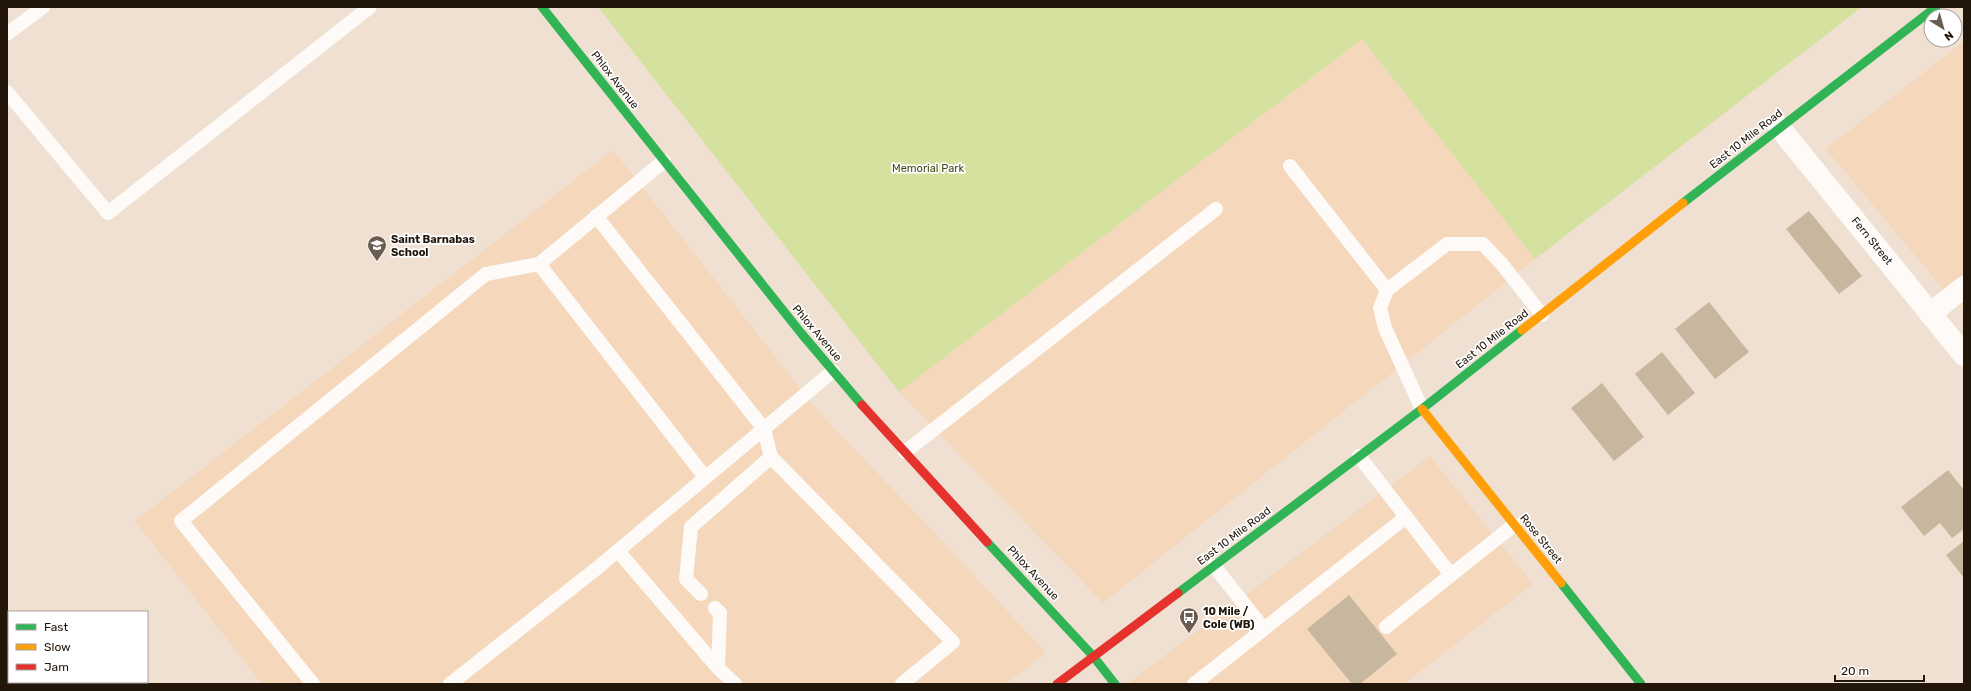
<svg xmlns="http://www.w3.org/2000/svg" width="1971" height="691" font-family="Rubik,sans-serif">
	<style>
		.built { fill: #f5d7bc }
		.green { fill: #d5e19e }
		.building { fill: #c7b79e }
		.lines { fill: none; stroke-linecap: round; stroke-linejoin: round }
		.lane { stroke: #fdfaf8; stroke-width: 14 }
		.street { stroke: #fdfaf8; stroke-width: 22 }
		.fast { stroke: #30b455; stroke-width: 9 }
		.slow { stroke: #ff9f0a; stroke-width: 9 }
		.jam { stroke: #e5322d; stroke-width: 9 }
		.labels { text-anchor: middle; dominant-baseline: central; stroke-width: 3.5; stroke-linejoin: round; paint-order: stroke }
		.street-label { font-size: 11px; fill: #221509; stroke: #fff }
		.park-label { font-size: 11px; fill: #3c4a16; stroke: #fff }
		.poi-label { font-size: 11px; font-weight: bold; fill: #221509; stroke: #fff; text-anchor: start }
	</style>
	<rect width="100%" height="100%" fill="#efe0d2"/>
	<path class="built" d="M1362 39 1535 259 1103 603 899 392Z
		M1964 41V303L1958 307 1826 149Z
		M613 150 818 411 949 548 1046 653 1006 684H262L135 521Z
		M1430 456 1533 584 1404 684H1127Z"/>
	<path class="green" d="M598 7H1862L1535 259 1362 39 899 392Z"/>
	<path class="building" d="M1809 211 1862 276 1839 294 1786 229Z
		M1709 302 1749 352 1715 379 1675 329Z
		M1662 352 1695 393 1668 415 1635 374Z
		M1602 383 1644 437 1614 461 1571 408Z
		M1948 470 1964 490V529L1952 538 1940 523 1924 536 1901 507Z
		M1964 541V578L1946 555Z
		M1349 595 1397 654 1360 684H1352L1307 629Z"/>
	<g class="lines">
		<path class="lane" d="M7 34 43 7
			M7 92 108 213 370 7
			M1290 166 1387 290
			M596 216 764 429 771 457 953 642 902 684
			M539 264 705 477
			M1422 409 1385 328 1380 308 1387 290 1447 244H1483L1501 263 1542 315
			M905 452 1216 209
			M1359 456 1451 575 1514 525
			M618 551 718 668 735 684
			M1214 566 1264 629
			M701 594 686 579 691 527 771 457
			M715 608 720 613 718 668
			M1386 627 1451 575
			M313 684 181 521 486 274 539 264 664 161
			M450 684 596 569 833 371
			M1194 684 1406 517"/>
		<path class="street" d="M1779 127 1964 355
			M1930 314 1964 287"/>
		<path class="fast" d="M542 7 801 333 862 405
			M1683 203 1936 7
			M987 542 1093 656 1115 684
			M1561 583 1641 684
			M1178 593 1422 409 1522 330"/>
		<path class="slow" d="M1522 330 1683 203
			M1422 409 1561 583"/>
		<path class="jam" d="M862 405 987 542
			M1057 684 1178 593"/>
	</g>
	<defs>
		<symbol id="school-pin" viewBox="-11 -11 22 30"><path d="M0 17L-7.5 6A9.5 9.5 0 1 1 7.5 6Z" fill="#6a5c4f" stroke="#fff"/><path d="M0-5L7-2L0 1L-7-2ZM-4 1L0 2.5L4 1V4Q0 6-4 4Z" fill="#fff"/></symbol>
		<symbol id="bus-pin" viewBox="-11 -11 22 30"><path d="M0 17L-7.5 6A9.5 9.5 0 1 1 7.5 6Z" fill="#6a5c4f" stroke="#fff"/><path d="M-5-6H5V4H4V6H2V4H-2V6H-4V4H-5ZM-3.5-4V0h7V-4ZM-3.5 1.2v1.5H-2V1.2ZM2 1.2v1.5H3.5V1.2Z" fill="#fff"/></symbol>
	</defs>
	<g fill-rule="evenodd">
		<use href="#school-pin" x="366" y="234" width="22" height="30"/>
		<use href="#bus-pin" x="1178" y="606" width="22" height="30"/>
	</g>
	<g class="labels">
		<g class="street-label">
			<text transform="translate(615 80) rotate(52)">Phlox Avenue</text>
			<text transform="translate(1746 139) rotate(-38)">East 10 Mile Road</text>
			<text transform="translate(1872 241) rotate(51)">Fern Street</text>
			<text transform="translate(817 333) rotate(50)">Phlox Avenue</text>
			<text transform="translate(1492 339) rotate(-38)">East 10 Mile Road</text>
			<text transform="translate(1234 536) rotate(-37)">East 10 Mile Road</text>
			<text transform="translate(1541 539) rotate(51)">Rose Street</text>
			<text transform="translate(1033 573) rotate(47)">Phlox Avenue</text>
		</g>
		<g class="park-label">
			<text x="928" y="168">Memorial Park</text>
		</g>
		<g class="poi-label">
			<text x="391" y="239">Saint Barnabas<tspan x="391" dy="13">School</tspan></text>
			<text x="1203" y="611">10 Mile /<tspan x="1203" dy="13">Cole (WB)</tspan></text>
		</g>
	</g>
	<rect width="1971" height="691" fill="none" stroke="#221509" stroke-width="16"/>
	<rect x="8" y="611" width="140" height="72" fill="#ffffff" stroke="#a7a19d"/>
	<rect x="16" y="624" width="20" height="6" fill="#30b455" stroke="#a7a19d"/>
	<text x="44" y="631" font-size="12" fill="#221509">Fast</text>
	<rect x="16" y="644" width="20" height="6" fill="#ff9f0a" stroke="#a7a19d"/>
	<text x="44" y="651" font-size="12" fill="#221509">Slow</text>
	<rect x="16" y="664" width="20" height="6" fill="#e5322d" stroke="#a7a19d"/>
	<text x="44" y="671" font-size="12" fill="#221509">Jam</text>
	<g transform="translate(1943 28) rotate(143)"><circle r="19" fill="#ffffff" stroke="#a7a19d"/>
	<path d="M0-3L7 15L0 10L-7 15Z" fill="#6a5c4f"/>
	<text y="-6" font-size="11" font-weight="bold" text-anchor="middle" fill="#221509">N</text>
	</g>
	<path d="M1835 675v6h89v-6" fill="none" stroke="#221509" stroke-width="2"/>
	<text x="1841" y="675" font-size="12" fill="#221509" stroke="#ffffff" stroke-width="3" paint-order="stroke">20 m</text>
</svg>
